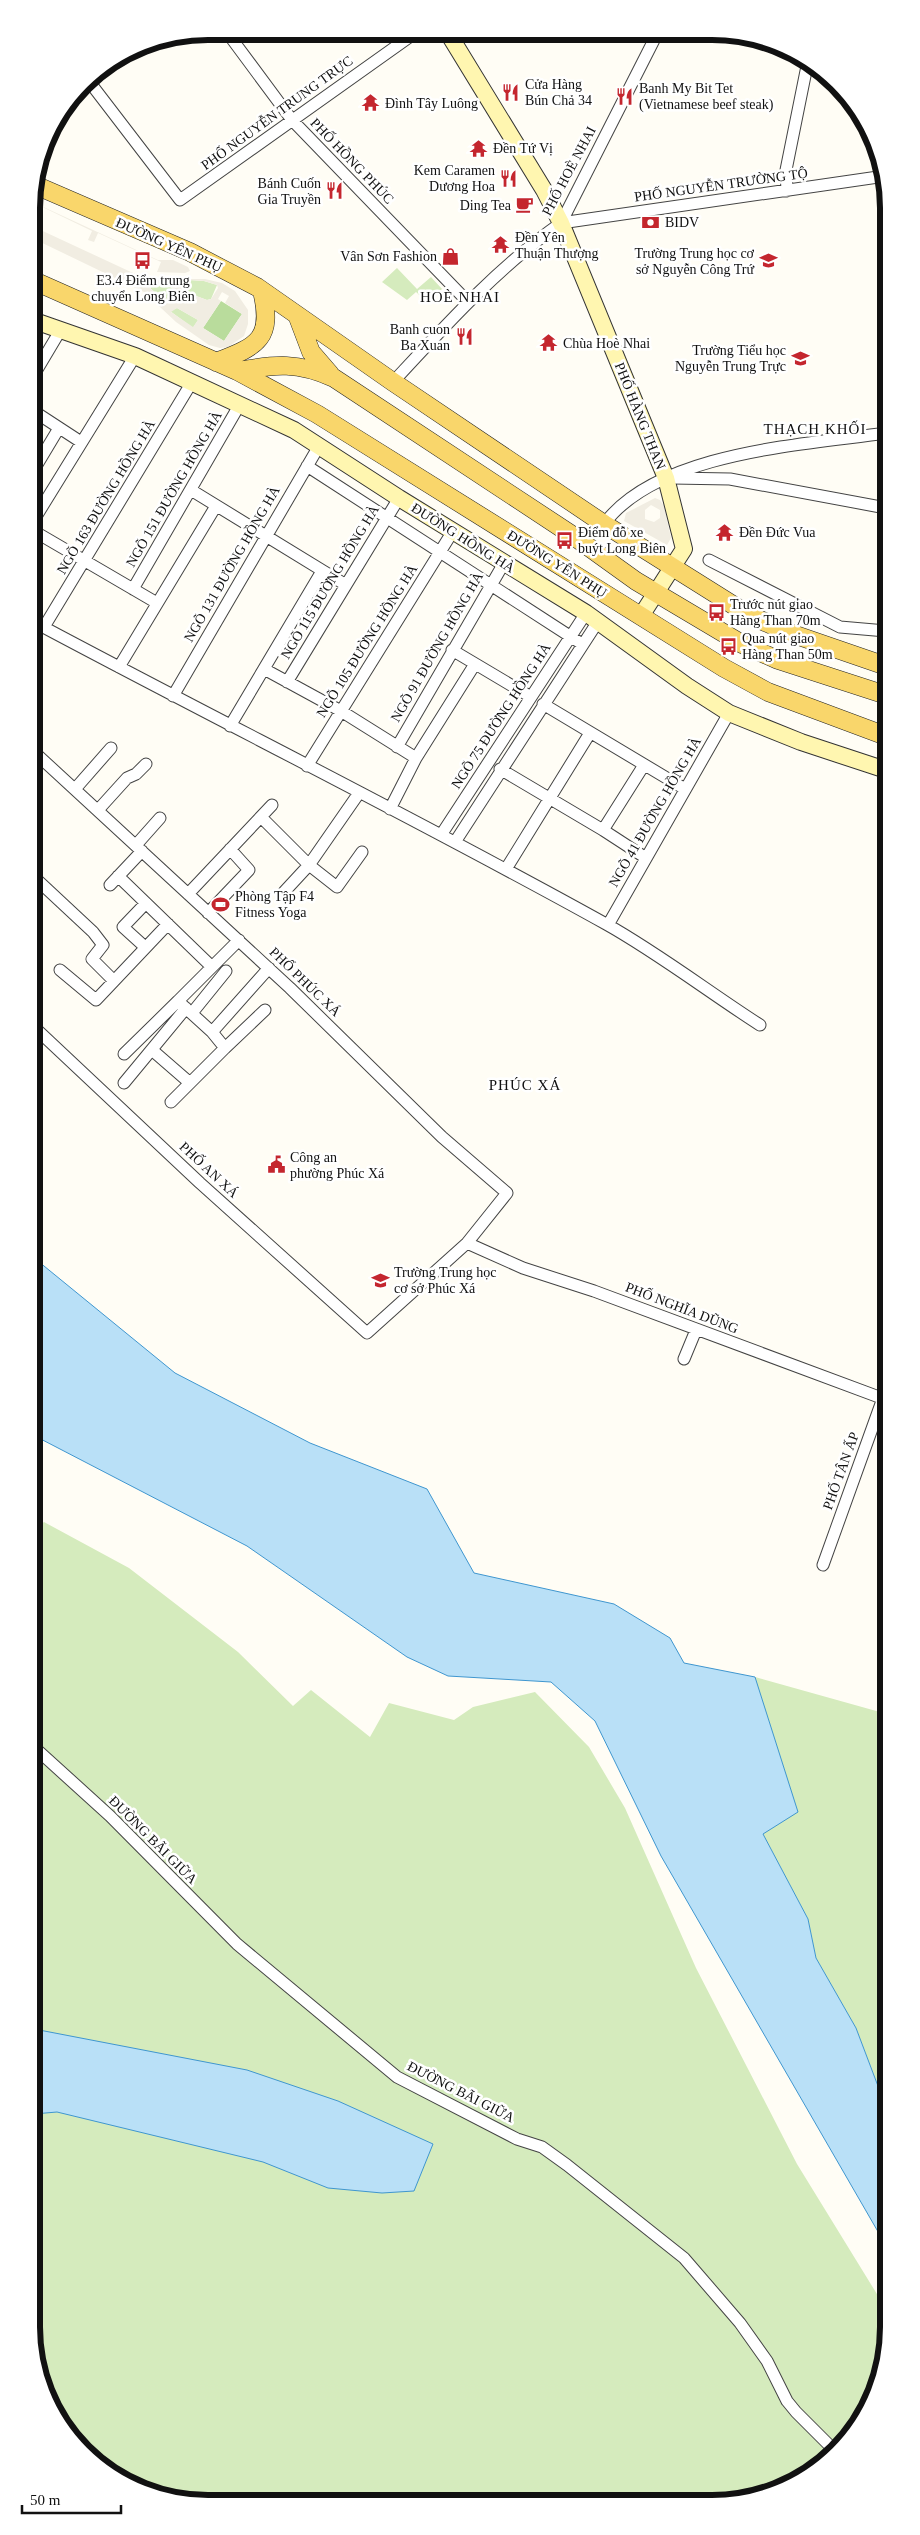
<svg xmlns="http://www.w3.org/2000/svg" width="920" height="2535" font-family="'Times New Roman',serif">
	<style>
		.green { fill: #d5ebbd }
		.forest { fill: #b9dc9c }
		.plaza { fill: #f1ede2; fill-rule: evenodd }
		.water { fill: #b9e0f7; stroke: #3f96cf }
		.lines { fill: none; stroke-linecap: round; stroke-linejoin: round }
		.street-casing { stroke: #444; stroke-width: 13 }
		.secondary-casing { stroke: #333; stroke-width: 18 }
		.primary-casing { stroke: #222; stroke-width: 19 }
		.street { stroke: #fff; stroke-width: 11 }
		.secondary { stroke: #fff6b0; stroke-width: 16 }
		.primary { stroke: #f9d66b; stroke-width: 18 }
		.labels { text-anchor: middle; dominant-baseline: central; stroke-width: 5; stroke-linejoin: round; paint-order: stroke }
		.poi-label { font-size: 14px; fill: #111; stroke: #fff; text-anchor: start }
		.street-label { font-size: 14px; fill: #111; stroke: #fff }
		.neighbourhood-label { font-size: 15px; letter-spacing: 1px; fill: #111; stroke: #fff }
		.rim { fill: none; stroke: #111; stroke-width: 6 }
	</style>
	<rect width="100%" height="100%" fill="#fffdf5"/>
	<path class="green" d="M397 268 417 289 431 277 442 289 427 302 416 292 407 300 382 282Z
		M189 280 204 281 217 285 211 299 207 300 188 293Z
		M171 285 172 289 165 301 150 288 152 286Z
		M177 308 198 320 193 328 170 311Z
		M44 1522 129 1568 238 1652 293 1706 311 1690 370 1737 389 1703 454 1720 473 1707 535 1692 589 1747 625 1808 696 1968 797 2164 888 2312V2338L875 2394 845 2443 801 2480 747 2500H174L130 2485 83 2452 55 2415 35 2362 34 1530Z
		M755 1677 887 1714 888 2104 881 2094 856 2028 816 1958 808 1919 763 1834Z"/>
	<path class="forest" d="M221 301 242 314 224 341 203 328Z"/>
	<path class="plaza" d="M32 196 37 204 158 260H173L188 267 190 271 185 273 157 272 161 262 98 233 94 242 88 240 92 231 32 202Z
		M32 226 146 279H205L222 283 235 291 248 310V324L244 336 228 347 220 348 209 345 176 322 144 292 32 238ZM189 280 204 281 217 285 218 288 211 299 207 300 188 293ZM152 286H171L172 289 165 301 150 288ZM222 292 229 296 225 303 242 314 224 341 203 328 221 301 218 299ZM177 308 198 320 193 327 171 312Z
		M655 498 660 500 664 506 671 538 667 545 624 521 626 513ZM651 505 660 510V518L654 522 645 519V510Z"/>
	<path class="water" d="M33 1257 175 1373 310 1443 427 1489 474 1573 614 1604 670 1638 684 1663 755 1677 798 1812 763 1834 808 1919 816 1958 856 2028 881 2094 888 2104V2249L661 1856 595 1721 551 1682 448 1676 407 1657 247 1546 33 1435Z
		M34 2029 247 2070 338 2101 433 2144 414 2191 382 2193 328 2188 263 2162 57 2112 34 2114Z"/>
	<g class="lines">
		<defs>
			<path id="street" d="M226 31 292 120 468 302
				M88 80 180 200 415 33
				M787 191 786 170 808 61
				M561 223 885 176
				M32 378 60 331
				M393 382C445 326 498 267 561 223L657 34
				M32 410 81 442
				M307 466 582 644
				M32 473 59 428
				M672 478 730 479 886 508
				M191 490 346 585
				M32 523 135 356
				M604 524C658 452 802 445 886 433
				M32 530 157 603
				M709 560 840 627 886 631
				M133 589 240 404
				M32 621C223 723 417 819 606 924 658 953 710 993 760 1025
				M44 627 192 382
				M452 650 531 697
				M119 667 216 506
				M264 669 341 711 416 758
				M287 682 399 498
				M173 696 319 446
				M543 704 685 789
				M230 726 322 571
				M397 747 504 563
				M32 750 290 988 442 1137 507 1193 467 1243 367 1333 200 1183 33 1026
				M307 766 453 531
				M500 769 603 830 646 858
				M75 789 111 748
				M390 809 416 758 475 664
				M98 810 127 778 136 774 146 764
				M261 817 309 865 337 887 362 852
				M603 830 644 765
				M441 835 586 613
				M455 842 597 623
				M136 845 160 818
				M506 869 590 733
				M33 876 93 932 103 945 92 959 114 981
				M118 876 212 967
				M110 885 142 851
				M284 892 309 865 359 793
				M188 894 272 805
				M208 913 249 870 230 849
				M608 925 729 713
				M239 940 178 1001 212 1032 225 1048 265 1010
				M145 947 123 927 146 903
				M60 970 96 1000 168 924
				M192 1013 226 971
				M212 1032 269 968
				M152 1050 190 1083
				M124 1054 178 1001
				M124 1083 186 1008
				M171 1102 225 1048
				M467 1243 523 1268 594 1291 887 1400
				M684 1359 696 1330
				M823 1565 887 1387
				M34 1747 110 1816 237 1944 397 2077 517 2139 542 2147 567 2165 684 2258 740 2323 767 2361 787 2401 796 2412 835 2451"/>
			<path id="secondary" d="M448 33 544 190 561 223 666 478 684 549 641 616
				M32 320 135 356 294 430 399 498 586 613 687 686 729 713 801 742 886 770"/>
			<path id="primary" d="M35 185 190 252 257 287 393 382 604 524 749 615 790 633 886 666
				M32 280 237 371 317 414 724 668 768 692 886 736
				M297 315 311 352 330 374
				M216 362C259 346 273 338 262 291
				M237 371C276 364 298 362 334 378L572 535 636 581 742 644 778 660 886 695"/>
		</defs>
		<use href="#street" class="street-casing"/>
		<use href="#secondary" class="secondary-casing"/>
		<use href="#primary" class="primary-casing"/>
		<use href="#street" class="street"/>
		<use href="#secondary" class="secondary"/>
		<use href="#primary" class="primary"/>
	</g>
	<defs>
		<symbol id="restaurant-bare" viewBox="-9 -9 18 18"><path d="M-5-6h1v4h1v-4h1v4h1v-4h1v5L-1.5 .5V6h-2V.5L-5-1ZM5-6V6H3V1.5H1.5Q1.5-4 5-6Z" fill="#c4262e" stroke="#fff" stroke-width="2.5" paint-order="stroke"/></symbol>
		<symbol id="temple-bare" viewBox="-9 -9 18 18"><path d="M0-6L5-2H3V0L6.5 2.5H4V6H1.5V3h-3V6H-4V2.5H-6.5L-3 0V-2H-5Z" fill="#c4262e" stroke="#fff" stroke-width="2.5" paint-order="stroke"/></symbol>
		<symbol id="cafe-bare" viewBox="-9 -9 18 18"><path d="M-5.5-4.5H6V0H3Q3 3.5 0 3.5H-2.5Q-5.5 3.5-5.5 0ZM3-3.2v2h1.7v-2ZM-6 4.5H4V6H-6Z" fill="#c4262e" stroke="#fff" stroke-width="2.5" paint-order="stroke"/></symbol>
		<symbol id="bank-bare" viewBox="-9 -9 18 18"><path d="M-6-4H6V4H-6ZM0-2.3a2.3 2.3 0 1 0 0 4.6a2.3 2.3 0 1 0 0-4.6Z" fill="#c4262e" stroke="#fff" stroke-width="2.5" paint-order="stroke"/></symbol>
		<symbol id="shop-bare" viewBox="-9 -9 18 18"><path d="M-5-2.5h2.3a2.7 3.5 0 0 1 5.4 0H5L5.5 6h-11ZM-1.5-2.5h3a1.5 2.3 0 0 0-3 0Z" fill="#c4262e" stroke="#fff" stroke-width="2.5" paint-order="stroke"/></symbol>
		<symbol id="bus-bare" viewBox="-9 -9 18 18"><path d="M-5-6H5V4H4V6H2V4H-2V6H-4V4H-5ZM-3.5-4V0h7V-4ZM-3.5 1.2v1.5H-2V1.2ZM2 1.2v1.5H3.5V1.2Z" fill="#c4262e" stroke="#fff" stroke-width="2.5" paint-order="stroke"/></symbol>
		<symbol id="school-bare" viewBox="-9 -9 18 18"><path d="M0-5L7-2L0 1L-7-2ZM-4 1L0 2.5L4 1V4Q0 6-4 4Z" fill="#c4262e" stroke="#fff" stroke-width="2.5" paint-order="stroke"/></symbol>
		<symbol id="stadium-bare" viewBox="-9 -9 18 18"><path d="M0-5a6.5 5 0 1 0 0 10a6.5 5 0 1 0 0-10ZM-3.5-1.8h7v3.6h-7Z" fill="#c4262e" stroke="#fff" stroke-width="2.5" paint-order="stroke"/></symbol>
		<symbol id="civic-bare" viewBox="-9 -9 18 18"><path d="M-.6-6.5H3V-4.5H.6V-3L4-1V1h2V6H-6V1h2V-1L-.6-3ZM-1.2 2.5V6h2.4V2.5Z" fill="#c4262e" stroke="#fff" stroke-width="2.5" paint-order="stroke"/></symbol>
	</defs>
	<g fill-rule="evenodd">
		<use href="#restaurant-bare" x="498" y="80" width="25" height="25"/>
		<use href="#restaurant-bare" x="612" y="84" width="25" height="25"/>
		<use href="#temple-bare" x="358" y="90" width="25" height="25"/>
		<use href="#temple-bare" x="466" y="136" width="25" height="25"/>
		<use href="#restaurant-bare" x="496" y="166" width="25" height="25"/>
		<use href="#restaurant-bare" x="322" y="178" width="25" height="25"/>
		<use href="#cafe-bare" x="512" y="192" width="25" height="25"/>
		<use href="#bank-bare" x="638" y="210" width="25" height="25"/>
		<use href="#temple-bare" x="488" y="232" width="25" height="25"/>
		<use href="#shop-bare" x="438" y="244" width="25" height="25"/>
		<use href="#bus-bare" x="130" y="248" width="25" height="25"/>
		<use href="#school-bare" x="756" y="248" width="25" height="25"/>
		<use href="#restaurant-bare" x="452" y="324" width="25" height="25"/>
		<use href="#temple-bare" x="536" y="330" width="25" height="25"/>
		<use href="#school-bare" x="788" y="346" width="25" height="25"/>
		<use href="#temple-bare" x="712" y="520" width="25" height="25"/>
		<use href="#bus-bare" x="552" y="528" width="25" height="25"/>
		<use href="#bus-bare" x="704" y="600" width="25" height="25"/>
		<use href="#bus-bare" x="716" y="634" width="25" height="25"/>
		<use href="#stadium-bare" x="208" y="892" width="25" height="25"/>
		<use href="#civic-bare" x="264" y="1152" width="25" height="25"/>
		<use href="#school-bare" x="368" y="1268" width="25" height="25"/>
	</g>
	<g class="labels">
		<g class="poi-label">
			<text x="525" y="84">Cửa Hàng<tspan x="525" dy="16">Bún Chả 34</tspan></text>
			<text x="639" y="88">Banh My Bit Tet<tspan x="639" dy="16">(Vietnamese beef steak)</tspan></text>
			<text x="385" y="103">Đình Tây Luông</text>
			<text x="493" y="148">Đền Tứ Vị</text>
			<text x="495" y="170" text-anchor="end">Kem Caramen<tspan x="495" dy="16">Dương Hoa</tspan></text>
			<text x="321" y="183" text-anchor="end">Bánh Cuốn<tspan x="321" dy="16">Gia Truyền</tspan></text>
			<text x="511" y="205" text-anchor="end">Ding Tea</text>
			<text x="665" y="222">BIDV</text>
			<text x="515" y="237">Đền Yên<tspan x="515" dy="16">Thuận Thượng</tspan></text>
			<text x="754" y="253" text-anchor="end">Trường Trung học cơ<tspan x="754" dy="16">sở Nguyễn Công Trứ</tspan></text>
			<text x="437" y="256" text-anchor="end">Vân Sơn Fashion</text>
			<text x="143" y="280" text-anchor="middle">E3.4 Điểm trung<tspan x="143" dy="16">chuyển Long Biên</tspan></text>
			<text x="450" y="329" text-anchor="end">Banh cuon<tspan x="450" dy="16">Ba Xuan</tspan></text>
			<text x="563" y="343">Chùa Hoè Nhai</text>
			<text x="786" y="350" text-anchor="end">Trường Tiểu học<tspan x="786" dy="16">Nguyễn Trung Trực</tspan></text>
			<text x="578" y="532">Điểm đỗ xe<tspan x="578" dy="16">buýt Long Biên</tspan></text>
			<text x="739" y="532">Đền Đức Vua</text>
			<text x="730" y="604">Trước nút giao<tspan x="730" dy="16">Hàng Than 70m</tspan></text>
			<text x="742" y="638">Qua nút giao<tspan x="742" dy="16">Hàng Than 50m</tspan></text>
			<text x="235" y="896">Phòng Tập F4<tspan x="235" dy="16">Fitness Yoga</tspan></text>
			<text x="290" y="1157">Công an<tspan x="290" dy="16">phường Phúc Xá</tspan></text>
			<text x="394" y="1272">Trường Trung học<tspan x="394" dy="16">cơ sở Phúc Xá</tspan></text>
		</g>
		<g class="street-label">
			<text transform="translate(277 113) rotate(-36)">PHỐ NGUYỄN TRUNG TRỰC</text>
			<text transform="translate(352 161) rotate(46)">PHỐ HỒNG PHÚC</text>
			<text transform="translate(569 171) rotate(-62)">PHỐ HOÈ NHAI</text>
			<text transform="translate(721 185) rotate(-8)">PHỐ NGUYỄN TRƯỜNG TỘ</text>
			<text transform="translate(169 245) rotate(24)">ĐƯỜNG YÊN PHỤ</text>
			<text transform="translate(640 416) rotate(68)">PHỐ HÀNG THAN</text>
			<text transform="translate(174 489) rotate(-60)">NGÕ 151 ĐƯỜNG HỒNG HÀ</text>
			<text transform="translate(106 497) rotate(-59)">NGÕ 163 ĐƯỜNG HỒNG HÀ</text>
			<text transform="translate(463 538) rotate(32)">ĐƯỜNG HỒNG HÀ</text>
			<text transform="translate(232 564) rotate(-60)">NGÕ 131 ĐƯỜNG HỒNG HÀ</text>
			<text transform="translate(557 564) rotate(32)">ĐƯỜNG YÊN PHỤ</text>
			<text transform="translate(330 582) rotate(-59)">NGÕ 115 ĐƯỜNG HỒNG HÀ</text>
			<text transform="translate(367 641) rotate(-58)">NGÕ 105 ĐƯỜNG HỒNG HÀ</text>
			<text transform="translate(437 647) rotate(-60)">NGÕ 91 ĐƯỜNG HỒNG HÀ</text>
			<text transform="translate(501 716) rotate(-57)">NGÕ 75 ĐƯỜNG HỒNG HÀ</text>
			<text transform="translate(655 812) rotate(-60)">NGÕ 41 ĐƯỜNG HỒNG HÀ</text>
			<text transform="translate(305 982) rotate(44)">PHỐ PHÚC XÁ</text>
			<text transform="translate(209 1170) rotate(43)">PHỐ AN XÁ</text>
			<text transform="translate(682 1308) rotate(21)">PHỐ NGHĨA DŨNG</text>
			<text transform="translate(841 1471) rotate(-70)">PHỐ TÂN ẤP</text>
			<text transform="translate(153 1840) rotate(45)">ĐƯỜNG BÃI GIỮA</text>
			<text transform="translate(461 2092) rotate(27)">ĐƯỜNG BÃI GIỮA</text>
		</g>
		<g class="neighbourhood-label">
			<text x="460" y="297">HOÈ NHAI</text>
			<text x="815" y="429">THẠCH KHỐI</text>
			<text x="525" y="1085">PHÚC XÁ</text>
		</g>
	</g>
	<path d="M0 0H920V2535H0ZM208 40H712A168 168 0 0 1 880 208V2327A168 168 0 0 1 712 2495H208A168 168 0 0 1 40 2327V208A168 168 0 0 1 208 40Z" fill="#fff" fill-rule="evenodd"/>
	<path class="rim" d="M208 40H712A168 168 0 0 1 880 208V2327A168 168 0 0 1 712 2495H208A168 168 0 0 1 40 2327V208A168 168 0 0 1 208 40Z"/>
	<path d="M22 2505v8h99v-8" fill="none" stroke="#111111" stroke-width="2.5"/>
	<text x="30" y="2505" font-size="15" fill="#111111" stroke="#ffffff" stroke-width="4" paint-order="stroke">50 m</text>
</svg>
